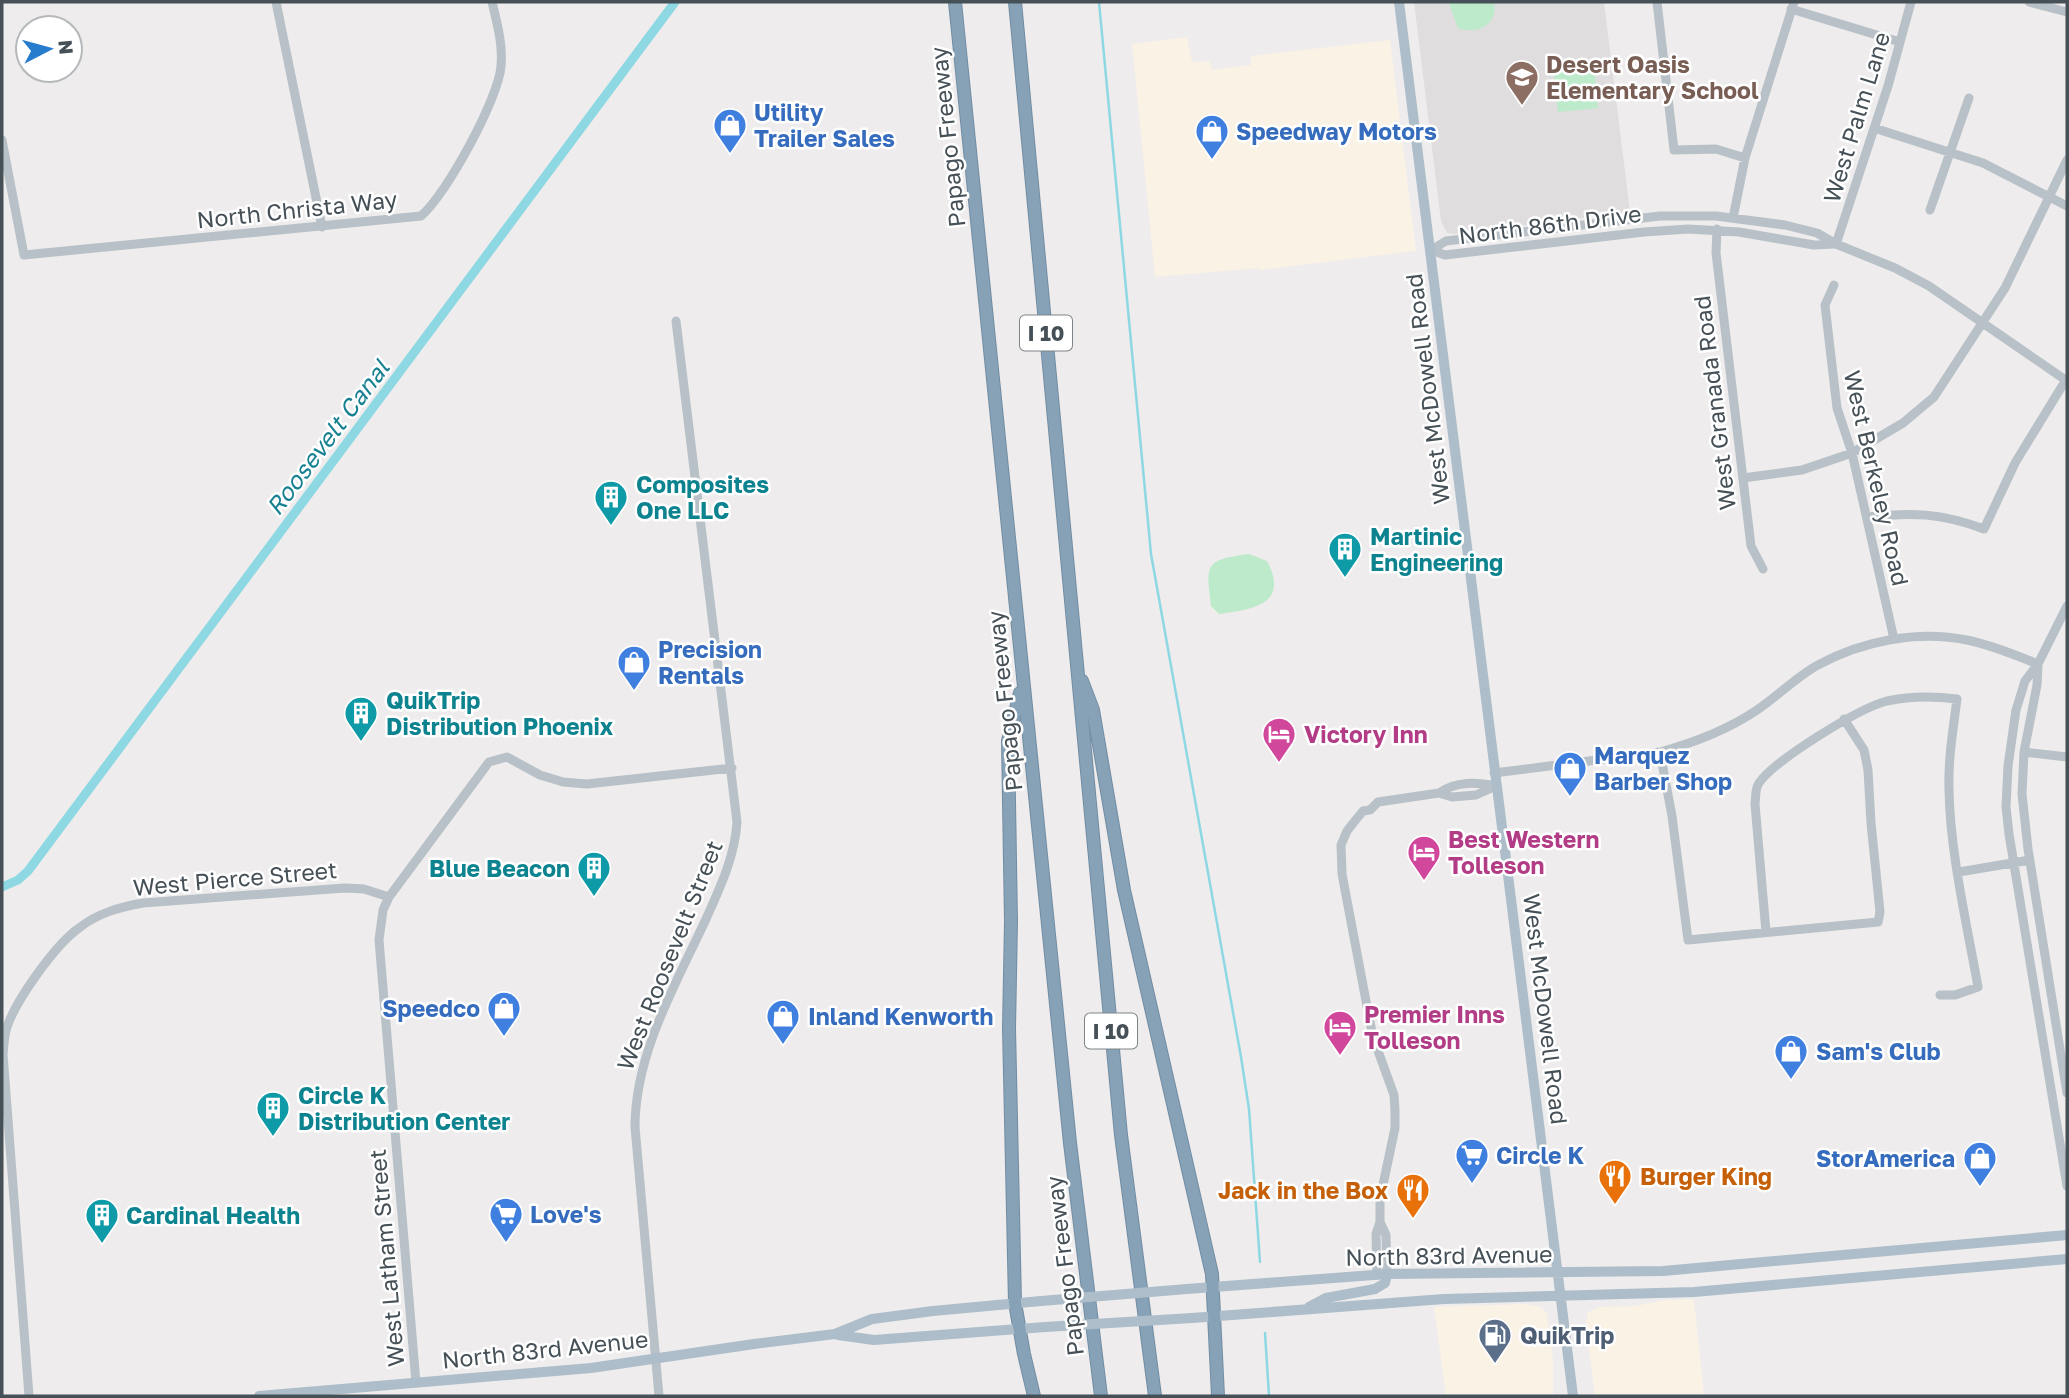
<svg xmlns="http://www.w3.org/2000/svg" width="2069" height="1398" font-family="'Golos Text',sans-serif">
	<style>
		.commercial { fill: #f9f2e5 }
		.education { fill: #dfdddd }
		.green { fill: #bceaca }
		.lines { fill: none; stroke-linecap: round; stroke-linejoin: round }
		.stream { stroke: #8dd8e3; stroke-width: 2.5 }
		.canal { stroke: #8dd8e3; stroke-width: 9 }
		.highway-casing { stroke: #728da3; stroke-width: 14 }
		.minor { stroke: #b8c1c7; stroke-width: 9 }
		.major { stroke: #adbdc9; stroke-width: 10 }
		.highway { stroke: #87a2b7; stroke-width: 12 }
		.major-bridge { stroke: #adbdc9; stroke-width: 10 }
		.labels { text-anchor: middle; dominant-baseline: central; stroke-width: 5; stroke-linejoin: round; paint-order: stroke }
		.shield { fill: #fff; stroke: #7e8489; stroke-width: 2 }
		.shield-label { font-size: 21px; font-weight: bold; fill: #465057 }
		.education-label { font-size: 23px; font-weight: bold; fill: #785e54; stroke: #fff; text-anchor: start }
		.shop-label { font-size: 23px; font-weight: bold; fill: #366cbe; stroke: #fff; text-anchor: start }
		.street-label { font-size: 23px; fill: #465057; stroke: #fff }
		.culture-label { font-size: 23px; font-weight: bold; fill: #0d838f; stroke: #fff; text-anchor: start }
		.hotel-label { font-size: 23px; font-weight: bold; fill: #b23c85; stroke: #fff; text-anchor: start }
		.food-label { font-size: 23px; font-weight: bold; fill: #c56008; stroke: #fff; text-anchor: start }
		.service-label { font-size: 23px; font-weight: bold; fill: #4e5e75; stroke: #fff; text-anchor: start }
		.water-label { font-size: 24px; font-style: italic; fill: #178192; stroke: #fff }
	</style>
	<rect width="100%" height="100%" fill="#eeecec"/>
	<path class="commercial" d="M1187 37 1192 62 1210 61 1212 70 1251 65V56L1390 40 1416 251 1260 270 1259 268 1155 277 1132 44Z
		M1694 1299 1704 1396H1595L1586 1325 1588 1312 1600 1307 1635 1306 1666 1300Z
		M1524 1304 1541 1307 1547 1313 1553 1360V1396H1446L1434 1307Z"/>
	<path class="education" d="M1414 2H1604L1630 212 1456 234 1447 233 1441 221Z"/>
	<path class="green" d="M1443 2H1494C1499 24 1477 35 1458 28L1449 3Z
		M1594 64 1598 108 1558 112 1553 68Z
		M1249 554 1267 561C1290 605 1252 609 1219 614L1211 606C1206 564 1204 560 1249 554Z"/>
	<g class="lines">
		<path class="stream" d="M1099 2 1151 554 1241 1057 1249 1109 1260 1262
			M1265 1333 1269 1396"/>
		<path class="canal" d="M2 887 18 880 28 871 675 2"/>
		<defs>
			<path id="highway" d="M955 2 1070 1143 1101 1396
				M1015 2 1121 1135 1155 1396
				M1082 681 1093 710 1124 890 1212 1274 1218 1396
				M1020 693 1008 741 1011 921 1009 1028 1015 1303 1024 1354 1034 1396"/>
		</defs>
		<use href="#highway" class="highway-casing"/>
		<path class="minor" d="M276 2 322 227
			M1657 2 1674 150 1716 149 1745 158
			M2029 2 2067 12
			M1791 9 1900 42
			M1874 128 1983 163 2067 206
			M2 140 24 255 421 216C446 195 499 98 501 66 503 44 497 23 492 2
			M1930 210 1969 98
			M1733 218 1745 158 1794 2
			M1717 229 1716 253 1751 546 1763 569
			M1836 244 1888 86 1911 2
			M1431 250 1446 241 1660 216H1716L1785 225 1817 233 1836 244 1895 268 1929 286 2067 381
			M1431 250 1445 255 1644 232 1688 229 1739 232 1814 245 1834 244
			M1834 285 1825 305 1837 408 1852 453 1894 639
			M1743 478 1802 470 1852 453 1903 423 1934 397 2005 288 2067 160
			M1868 517C1912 512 1941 513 1984 529L2015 463 2067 378
			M2067 606 2038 664 2025 681 2016 710 2008 766 2006 807 2009 834 2067 1186
			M2038 666 2037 685 2024 752 2022 794 2028 849 2067 1093
			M1660 752 1672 816 1688 940 1878 922 1880 912 1871 823 1868 770 1864 750 1844 719
			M2024 752 2067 757
			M1494 773 1660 752C1693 743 1729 729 1757 710 1778 696 1796 677 1818 665 1862 641 1917 630 1967 640 1992 645 2015 655 2038 664
			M1439 793C1456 781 1476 782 1496 786
			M1959 872 2030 860
			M1766 932 1755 804C1756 796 1755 788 1759 783 1775 760 1859 708 1887 701 1910 696 1934 696 1957 699 1953 730 1948 759 1949 790 1950 852 1967 925 1978 987L1955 995H1940
			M1380 1222 1386 1235 1387 1274
			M1377 1275 1376 1234 1380 1222V1199L1395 1128V1111L1394 1095 1373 1037 1366 1001 1342 874 1341 845 1347 831 1354 822 1363 811 1370 810 1378 802 1439 793 1452 797 1476 795 1496 786
			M416 1383 379 940 383 910 389 897 489 762 507 757 540 775 563 782 587 784 732 768
			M29 1396 3 1054C4 1045 4 1036 7 1027 16 1000 55 945 79 928 98 913 120 907 143 903L345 888 364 889 389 897
			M659 1396 635 1127C635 1053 676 984 706 919 720 888 735 856 737 822L676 321"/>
		<path class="major" d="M1399 2 1573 1396
			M1187 1289 1387 1274 1663 1271 2067 1235
			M1309 1307 1326 1298 1375 1289 1385 1283 1387 1274
			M1192 1318 1444 1299 1694 1292 2067 1259
			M838 1335 874 1340 1045 1327
			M259 1396 591 1368 754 1344 835 1334 872 1319 933 1311 1041 1301"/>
		<use href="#highway" class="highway"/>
		<path class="major-bridge" d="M1041 1301 1187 1289
			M1045 1327 1192 1318"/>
	</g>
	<defs>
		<symbol id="school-pin" viewBox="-11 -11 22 30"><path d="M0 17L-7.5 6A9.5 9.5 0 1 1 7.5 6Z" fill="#8d6e63" stroke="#fff"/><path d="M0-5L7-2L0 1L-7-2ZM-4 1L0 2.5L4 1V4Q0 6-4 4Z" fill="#fff"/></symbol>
		<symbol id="shop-pin" viewBox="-11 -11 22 30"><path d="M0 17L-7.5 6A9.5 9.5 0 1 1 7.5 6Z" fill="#3f7fe0" stroke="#fff"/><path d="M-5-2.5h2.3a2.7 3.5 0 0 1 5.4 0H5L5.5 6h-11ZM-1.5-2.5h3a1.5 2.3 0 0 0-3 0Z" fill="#fff"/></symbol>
		<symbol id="building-pin" viewBox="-11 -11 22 30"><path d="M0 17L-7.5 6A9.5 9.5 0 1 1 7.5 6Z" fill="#0f9aa8" stroke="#fff"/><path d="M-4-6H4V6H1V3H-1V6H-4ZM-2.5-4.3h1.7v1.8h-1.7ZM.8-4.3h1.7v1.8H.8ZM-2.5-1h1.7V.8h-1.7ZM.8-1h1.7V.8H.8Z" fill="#fff"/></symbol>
		<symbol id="hotel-pin" viewBox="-11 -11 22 30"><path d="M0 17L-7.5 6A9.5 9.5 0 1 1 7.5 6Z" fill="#d1479c" stroke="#fff"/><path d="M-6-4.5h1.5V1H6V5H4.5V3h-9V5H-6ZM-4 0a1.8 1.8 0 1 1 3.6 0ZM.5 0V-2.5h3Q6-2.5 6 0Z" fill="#fff"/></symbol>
		<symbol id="supermarket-pin" viewBox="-11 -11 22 30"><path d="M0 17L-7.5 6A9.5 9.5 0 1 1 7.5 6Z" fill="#3f7fe0" stroke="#fff"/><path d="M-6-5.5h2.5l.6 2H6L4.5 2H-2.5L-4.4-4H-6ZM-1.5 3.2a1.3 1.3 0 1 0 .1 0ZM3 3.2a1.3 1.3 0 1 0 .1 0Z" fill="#fff"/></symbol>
		<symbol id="restaurant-pin" viewBox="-11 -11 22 30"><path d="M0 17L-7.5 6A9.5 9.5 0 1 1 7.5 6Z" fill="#e8710a" stroke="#fff"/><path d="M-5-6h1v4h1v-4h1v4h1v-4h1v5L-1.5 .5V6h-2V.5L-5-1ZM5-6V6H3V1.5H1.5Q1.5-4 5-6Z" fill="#fff"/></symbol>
		<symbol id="fuel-pin" viewBox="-11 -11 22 30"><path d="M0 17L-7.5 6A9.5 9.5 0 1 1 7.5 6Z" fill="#5c6f8a" stroke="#fff"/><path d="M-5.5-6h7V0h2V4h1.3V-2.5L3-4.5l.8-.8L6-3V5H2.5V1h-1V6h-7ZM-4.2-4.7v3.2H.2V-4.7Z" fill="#fff"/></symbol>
	</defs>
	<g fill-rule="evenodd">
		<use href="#school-pin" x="1503" y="58" width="38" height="52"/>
		<use href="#shop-pin" x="711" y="106" width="38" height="52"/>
		<use href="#shop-pin" x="1193" y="112" width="38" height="52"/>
		<use href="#building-pin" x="592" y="478" width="38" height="52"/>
		<use href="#building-pin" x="1326" y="530" width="38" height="52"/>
		<use href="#shop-pin" x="615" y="643" width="38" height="52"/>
		<use href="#building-pin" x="342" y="694" width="38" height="52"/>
		<use href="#hotel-pin" x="1260" y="715" width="38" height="52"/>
		<use href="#shop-pin" x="1551" y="749" width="38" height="52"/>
		<use href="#hotel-pin" x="1405" y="833" width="38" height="52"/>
		<use href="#building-pin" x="575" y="849" width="38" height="52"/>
		<use href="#shop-pin" x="485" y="989" width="38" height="52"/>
		<use href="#shop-pin" x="764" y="997" width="38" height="52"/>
		<use href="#hotel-pin" x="1321" y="1008" width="38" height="52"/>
		<use href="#shop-pin" x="1772" y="1032" width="38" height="52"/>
		<use href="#building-pin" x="254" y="1089" width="38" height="52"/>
		<use href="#supermarket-pin" x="1453" y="1136" width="38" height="52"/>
		<use href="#shop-pin" x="1961" y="1139" width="38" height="52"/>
		<use href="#restaurant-pin" x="1596" y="1157" width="38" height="52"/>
		<use href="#restaurant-pin" x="1394" y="1171" width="38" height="52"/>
		<use href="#supermarket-pin" x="487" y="1195" width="38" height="52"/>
		<use href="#building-pin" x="83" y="1196" width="38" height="52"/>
		<use href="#fuel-pin" x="1476" y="1316" width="38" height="52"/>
	</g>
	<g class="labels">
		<g class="shield">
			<rect x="1020" y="315.5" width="52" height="35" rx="5"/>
			<rect x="1085" y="1013.5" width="52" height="35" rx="5"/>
		</g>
		<g class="shield-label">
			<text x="1046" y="333">I 10</text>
			<text x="1111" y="1031">I 10</text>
		</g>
		<g class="education-label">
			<text x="1546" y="64">Desert Oasis<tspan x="1546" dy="26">Elementary School</tspan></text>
		</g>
		<g class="shop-label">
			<text x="754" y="112">Utility<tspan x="754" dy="26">Trailer Sales</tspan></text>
			<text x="1236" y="131">Speedway Motors</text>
			<text x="658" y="649">Precision<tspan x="658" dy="26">Rentals</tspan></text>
			<text x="1594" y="755">Marquez<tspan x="1594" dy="26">Barber Shop</tspan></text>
			<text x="480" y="1008" text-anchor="end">Speedco</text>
			<text x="808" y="1016">Inland Kenworth</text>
			<text x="1816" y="1051">Sam's Club</text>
			<text x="1496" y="1155">Circle K</text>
			<text x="1955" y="1158" text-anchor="end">StorAmerica</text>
			<text x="530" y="1214">Love's</text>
		</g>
		<g class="street-label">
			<text transform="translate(1856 117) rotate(-73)">West Palm Lane</text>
			<text transform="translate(947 137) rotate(-96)">Papago Freeway</text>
			<text transform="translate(297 209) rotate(-6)">North Christa Way</text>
			<text transform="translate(1550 224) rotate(-7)">North 86th Drive</text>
			<text transform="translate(1427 389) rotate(-97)">West McDowell Road</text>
			<text transform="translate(1714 403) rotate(-97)">West Granada Road</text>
			<text transform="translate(1877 478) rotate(77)">West Berkeley Road</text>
			<text transform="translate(1004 701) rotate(-96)">Papago Freeway</text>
			<text transform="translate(235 878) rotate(-5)">West Pierce Street</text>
			<text transform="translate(669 955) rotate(-68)">West Roosevelt Street</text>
			<text transform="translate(1546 1009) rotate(83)">West McDowell Road</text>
			<text transform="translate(1449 1255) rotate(-1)">North 83rd Avenue</text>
			<text transform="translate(386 1258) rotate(-95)">West Latham Street</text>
			<text transform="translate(1064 1266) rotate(-97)">Papago Freeway</text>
			<text transform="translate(545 1349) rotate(-6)">North 83rd Avenue</text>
		</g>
		<g class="culture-label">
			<text x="636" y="484">Composites<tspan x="636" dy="26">One LLC</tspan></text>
			<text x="1370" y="536">Martinic<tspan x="1370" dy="26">Engineering</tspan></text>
			<text x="386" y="700">QuikTrip<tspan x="386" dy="26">Distribution Phoenix</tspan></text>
			<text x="570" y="868" text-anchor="end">Blue Beacon</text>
			<text x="298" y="1095">Circle K<tspan x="298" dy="26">Distribution Center</tspan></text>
			<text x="126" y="1215">Cardinal Health</text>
		</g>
		<g class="hotel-label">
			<text x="1304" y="734">Victory Inn</text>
			<text x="1448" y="839">Best Western<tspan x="1448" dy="26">Tolleson</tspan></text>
			<text x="1364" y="1014">Premier Inns<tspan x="1364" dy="26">Tolleson</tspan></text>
		</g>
		<g class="food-label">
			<text x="1640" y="1176">Burger King</text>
			<text x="1388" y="1190" text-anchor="end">Jack in the Box</text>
		</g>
		<g class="service-label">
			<text x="1520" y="1335">QuikTrip</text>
		</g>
		<g class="water-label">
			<text transform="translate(327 437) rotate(-53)">Roosevelt Canal</text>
		</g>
	</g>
	<rect width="2069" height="1398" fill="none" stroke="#465057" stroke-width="7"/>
	<g transform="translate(49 49) rotate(84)"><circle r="33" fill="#ffffff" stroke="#b5b9bc" stroke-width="2"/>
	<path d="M0-5L12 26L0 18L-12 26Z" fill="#277ccd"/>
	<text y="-10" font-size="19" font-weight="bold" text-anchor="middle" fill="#465057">N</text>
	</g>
</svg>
